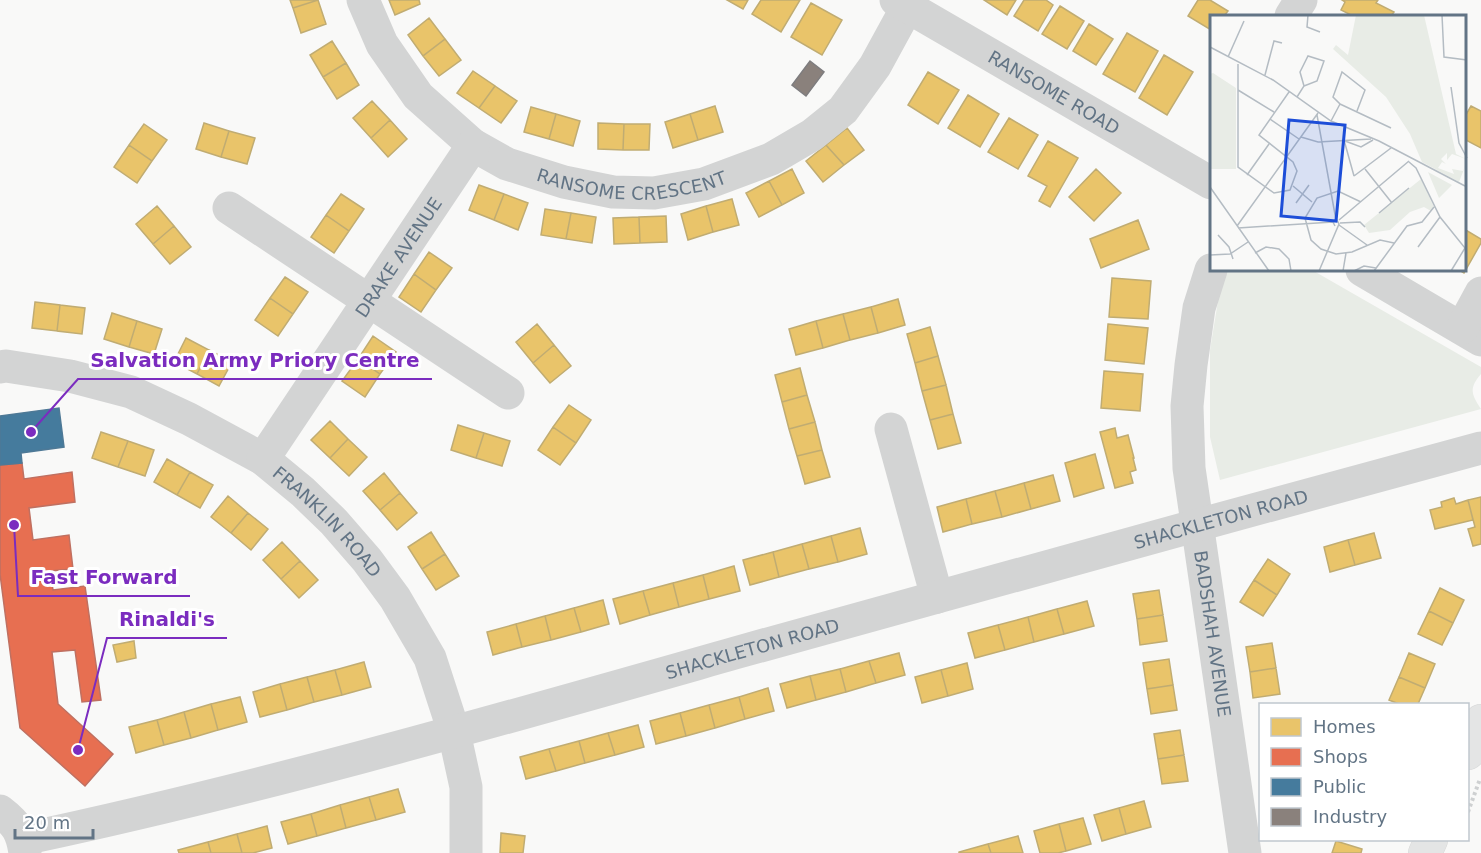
<svg xmlns="http://www.w3.org/2000/svg" width="1481" height="853" font-family="'DejaVu Sans',sans-serif">
	<style>
		.green { fill: #e8ece6 }
		.homes { fill: #e9c46a; stroke: #c0ac72; stroke-width: 1.5 }
		.shops { fill: #e76f51; stroke: #bf7061; stroke-width: 1.5 }
		.public { fill: #457b9d; stroke: #4e7996; stroke-width: 1.5 }
		.industry { fill: #8a817c; stroke: #7e7d7f; stroke-width: 1.5 }
		.lines { fill: none; stroke-linecap: round; stroke-linejoin: round }
		.major-casing { stroke: #d6d7d7; stroke-width: 34 }
		.path { stroke: #ced0d1; stroke-width: 4; stroke-dasharray: 3 3; stroke-linecap: butt }
		.minor { stroke: #d3d4d4; stroke-width: 33 }
		.major { stroke: #e4e5e5; stroke-width: 33 }
		.labels { text-anchor: middle; dominant-baseline: central; stroke-width: 6; stroke-linejoin: round; paint-order: stroke }
		.street-label { font-size: 18px; fill: #627485; stroke: #fff }
		.inset-road { fill: none; stroke: #b4bcc3; stroke-width: 1.5 }
		.view { fill: #1d4ed8; fill-opacity: 0.15; stroke: #1d4ed8; stroke-width: 3 }
		.inset-edge { fill: none; stroke: #627485; stroke-width: 3 }
		.leader { fill: none; stroke: #7b2cbf; stroke-width: 2 }
		.callout-dot { fill: #7b2cbf; stroke: #fff; stroke-width: 2 }
		.callout-label { font-size: 20px; text-anchor: middle; font-weight: bold; fill: #7b2cbf; stroke: #fff; stroke-width: 6; stroke-linejoin: round; paint-order: stroke }
	</style>
	<rect width="100%" height="100%" fill="#f9f9f8"/>
	<path class="green" d="M1223 270H1312L1481 367V374C1468 389 1472 395 1481 409L1220 480 1210 437V350Z"/>
	<path class="homes" d="M290 0H318L293 8Z
		M318 0 326 24 301 33 293 8Z
		M389 0H419L420 4 395 15Z
		M727 0H748L743 9Z
		M761 0H800L781 32 752 14Z
		M984 0H1016L1007 15Z
		M1024 0H1046L1053 5 1038 31 1014 16Z
		M1198 0H1210L1228 11 1224 16H1211V30L1188 16Z
		M1342 0H1378L1376 3 1394 12 1391 16H1353L1341 10 1345 2Z
		M811 3 842 20 822 55 791 37Z
		M1060 6 1084 21 1067 49 1042 34Z
		M429 18 445 39 423 56 408 35Z
		M1089 24 1113 39 1096 65 1073 51Z
		M1127 33 1158 51 1135 92 1103 74Z
		M445 39 461 60 439 76 423 56Z
		M332 41 346 63 323 77 310 55Z
		M1164 55 1193 72 1167 115 1139 98Z
		M346 63 359 85 337 99 323 77Z
		M473 71 495 86 479 108 457 93Z
		M928 72 959 90 938 124 908 105Z
		M495 86 517 101 501 123 479 108Z
		M968 95 999 114 980 147 948 128Z
		M372 101 390 120 371 138 353 118Z
		M715 106 723 132 698 140 690 114Z
		M1471 106 1481 111V148L1464 139V118Z
		M531 107 556 114 549 139 524 132Z
		M556 114 580 121 573 146 549 139Z
		M690 114 698 140 673 148 665 122Z
		M1009 118 1038 135 1018 169 988 152Z
		M390 120 407 139 388 157 371 138Z
		M204 123 229 131 221 157 196 149Z
		M598 123 624 124 623 150 598 149Z
		M144 124 167 140 152 161 129 145Z
		M624 124H650L649 150H623Z
		M847 128 864 150 844 165 826 145Z
		M229 131 255 138 247 164 221 157Z
		M1048 141 1078 158 1050 207 1039 201 1047 186 1028 176Z
		M129 145 152 161 137 183 114 167Z
		M826 145 844 165 823 182 806 161Z
		M792 169 804 193 782 205 769 181Z
		M1096 169 1121 193 1094 221 1069 197Z
		M769 181 782 205 759 217 746 193Z
		M479 185 504 194 494 220 469 210Z
		M341 194 364 209 349 231 326 215Z
		M504 194 528 203 518 230 494 220Z
		M732 199 739 225 713 232 706 206Z
		M157 206 174 226 153 244 136 224Z
		M706 206 713 232 688 240 681 214Z
		M545 209 571 213 566 239 541 235Z
		M571 213 596 217 592 243 566 239Z
		M326 215 349 231 334 253 311 237Z
		M666 216 667 242 640 243 639 217Z
		M639 217 640 243 614 244 613 218Z
		M1138 220 1149 249 1101 268 1090 239Z
		M174 226 191 247 170 264 153 244Z
		M1464 229 1481 239V243L1464 273 1459 270H1464Z
		M429 252 452 268 436 290 414 274Z
		M414 274 436 290 421 312 399 297Z
		M285 277 308 292 293 314 270 298Z
		M1112 278 1151 281 1148 319 1109 317Z
		M270 298 293 314 278 336 255 320Z
		M898 299 905 325 878 333 871 307Z
		M35 302 60 305 57 331 32 328Z
		M60 305 85 308 82 334 57 331Z
		M871 307 878 333 850 340 843 314Z
		M112 313 137 321 129 347 104 339Z
		M843 314 850 340 823 348 816 321Z
		M137 321 162 329 154 354 129 347Z
		M816 321 823 348 796 355 789 329Z
		M537 324 554 345 533 363 516 342Z
		M1108 324 1148 328 1144 364 1105 360Z
		M930 327 938 356 915 363 907 334Z
		M373 336 396 352 380 374 358 359Z
		M186 338 209 350 197 374 174 362Z
		M554 345 571 366 550 383 533 363Z
		M209 350 232 362 219 386 197 374Z
		M938 356 946 385 922 391 915 363Z
		M358 359 380 374 365 397 342 381Z
		M800 368 807 395 782 402 775 375Z
		M1104 371 1143 374 1140 411 1101 408Z
		M946 385 953 414 930 420 922 391Z
		M807 395 815 422 789 429 782 402Z
		M569 405 591 420 576 443 553 427Z
		M953 414 961 443 938 449 930 420Z
		M330 421 348 439 330 458 311 440Z
		M815 422 822 450 797 456 789 429Z
		M458 425 484 433 476 458 451 450Z
		M553 427 576 443 560 465 538 450Z
		M1115 428 1117 438 1128 435 1134 458H1133L1136 470 1130 472 1133 483 1115 488 1100 432Z
		M101 432 128 441 118 467 92 458Z
		M484 433 510 441 502 466 476 458Z
		M348 439 367 457 349 476 330 458Z
		M128 441 154 450 145 476 118 467Z
		M822 450 830 477 805 484 797 456Z
		M1095 454 1104 488 1074 497 1065 463Z
		M167 459 190 472 177 495 154 482Z
		M190 472 213 485 200 508 177 495Z
		M384 473 400 493 380 510 363 491Z
		M1053 475 1060 501 1031 509 1024 483Z
		M1024 483 1031 509 1002 517 995 491Z
		M995 491 1002 517 972 524 966 499Z
		M400 493 417 513 397 530 380 510Z
		M228 496 248 513 231 533 211 517Z
		M1481 497V544L1473 546 1468 529 1475 527 1468 500Z
		M1454 498 1456 504 1468 500 1473 520 1435 529 1430 510 1442 507 1441 502Z
		M966 499 972 524 943 532 937 507Z
		M248 513 268 529 251 550 231 533Z
		M860 528 867 554 838 562 831 536Z
		M431 532 445 554 422 569 408 547Z
		M1374 533 1381 558 1355 565 1348 540Z
		M831 536 838 562 809 569 802 544Z
		M1348 540 1355 565 1330 572 1324 547Z
		M282 542 300 561 281 579 263 560Z
		M802 544 809 569 779 577 773 552Z
		M773 552 779 577 750 585 743 560Z
		M445 554 459 576 436 590 422 569Z
		M1268 559 1290 574 1277 595 1254 580Z
		M300 561 318 580 299 598 281 579Z
		M734 566 740 591 709 599 703 575Z
		M703 575 709 599 679 607 673 583Z
		M1254 580 1277 595 1263 616 1240 602Z
		M673 583 679 607 650 615 643 591Z
		M1440 588 1464 600 1453 623 1429 611Z
		M1159 590 1163 615 1137 619 1133 594Z
		M643 591 650 615 620 624 613 599Z
		M603 600 609 624 581 632 574 608Z
		M1087 601 1094 626 1064 634 1057 609Z
		M574 608 581 632 551 640 545 616Z
		M1057 609 1064 634 1034 642 1028 617Z
		M1429 611 1453 623 1442 645 1418 634Z
		M1163 615 1167 641 1140 645 1137 619Z
		M545 616 551 640 522 647 516 624Z
		M1028 617 1034 642 1005 650 998 625Z
		M516 624 522 647 493 655 487 632Z
		M998 625 1005 650 975 658 968 633Z
		M134 641 136 658 117 662 113 645Z
		M1272 643 1276 668 1250 672 1246 647Z
		M899 653 905 675 876 683 869 661Z
		M1409 653 1435 664 1425 688 1399 677Z
		M1169 659 1173 685 1147 689 1143 663Z
		M869 661 876 683 846 692 840 669Z
		M364 662 371 687 342 695 335 670Z
		M967 663 973 689 948 696 941 670Z
		M1276 668 1280 694 1253 698 1250 672Z
		M840 669 846 692 816 700 810 676Z
		M335 670 342 695 314 702 307 677Z
		M941 670 948 696 922 703 915 677Z
		M810 676 816 700 787 708 780 684Z
		M307 677 314 702 287 710 280 684Z
		M1399 677 1425 688 1418 704H1399L1389 700Z
		M280 684 287 710 260 717 253 692Z
		M1173 685 1177 710 1151 714 1147 689Z
		M768 688 774 711 745 719 739 697Z
		M240 697 247 722 218 730 211 704Z
		M739 697 745 719 715 728 709 705Z
		M211 704 218 730 191 738 184 712Z
		M709 705 715 728 686 736 680 713Z
		M184 712 191 738 164 745 157 720Z
		M680 713 686 736 656 744 650 721Z
		M157 720 164 745 136 753 129 727Z
		M638 725 644 747 615 755 608 733Z
		M1180 730 1184 755 1158 759 1154 734Z
		M608 733 615 755 585 763 579 741Z
		M579 741 585 763 556 771 549 749Z
		M549 749 556 771 526 779 520 757Z
		M1184 755 1188 781 1162 784 1158 759Z
		M398 789 405 812 376 820 369 797Z
		M369 797 376 820 346 828 340 805Z
		M1144 801 1151 827 1126 834 1119 808Z
		M340 805 346 828 317 836 311 814Z
		M1119 808 1126 834 1102 841 1094 815Z
		M311 814 317 836 288 844 281 822Z
		M1083 818 1091 844 1066 851 1059 824Z
		M1059 824 1066 851 1058 853H1040L1034 831Z
		M267 826 272 848 253 853H242L237 834Z
		M501 833 525 836 523 853H500Z
		M237 834 242 853H211L208 842Z
		M1018 836 1023 853H991L988 844Z
		M1336 841 1362 849 1361 853H1332Z
		M208 842 211 853H179L178 850Z
		M988 844 991 853H959V852Z"/>
	<path class="shops" d="M22 463 24 479 72 472 75 502 29 508 33 540 69 535 73 569 50 571 53 590 85 586 101 700 82 702 75 650 52 652 58 704 113 754 85 786 20 728 0 574V465Z"/>
	<path class="public" d="M59 408 64 447 21 453 22 463 0 465V416Z"/>
	<path class="industry" d="M810 61 824 72 806 96 792 85Z"/>
	<g class="lines">
		<defs>
			<path id="major" d="M1468 753 1481 721
				M1425 853 1431 840"/>
		</defs>
		<use href="#major" class="major-casing"/>
		<path class="path" d="M1468 812 1480 779"/>
		<g class="minor">
			<path id="s1" d="M363 0 382 44 418 96 473 145 507 164 564 182 613 192 654 193 704 184 771 159 812 135 843 110 875 66 911 0"/>
			<path id="s2" d="M896 0 1211 183"/>
			<path d="M1291 16 1301 0"/>
			<path d="M229 208 508 393"/>
			<path id="s3" d="M1211 270 1199 308 1191 365 1187 406 1189 468 1245 853"/>
			<path d="M1362 270 1481 340"/>
			<path d="M1462 328 1481 293"/>
			<path id="s4" d="M0 367 6 366 70 376 131 392 189 419 263 459 303 492 334 522 367 560 395 598 430 658 454 732 466 787V853"/>
			<path d="M891 429 937 597"/>
			<path id="s5" d="M263 459 473 145"/>
			<path d="M0 811C17 824 22 832 25 853"/>
			<path id="s6" d="M23 839C263 788 499 720 735 653 983 584 1232 515 1481 448"/>
		</g>
		<use href="#major" class="major"/>
	</g>
	<g class="labels">
		<g class="street-label">
			<text stroke="none"><textPath href="#s2" startOffset="183">RANSOME ROAD</textPath></text>
			<text stroke="none"><textPath href="#s1" startOffset="352">RANSOME CRESCENT</textPath></text>
			<text stroke="none"><textPath href="#s5" startOffset="243">DRAKE AVENUE</textPath></text>
			<text stroke="none"><textPath href="#s6" startOffset="1240">SHACKLETON ROAD</textPath></text>
			<text stroke="none"><textPath href="#s4" startOffset="372">FRANKLIN ROAD</textPath></text>
			<text stroke="none"><textPath href="#s3" startOffset="368">BADSHAH AVENUE</textPath></text>
			<text stroke="none"><textPath href="#s6" startOffset="754">SHACKLETON ROAD</textPath></text>
		</g>
	</g>
	<g transform="translate(1210 15)">
		<rect width="256" height="256" fill="#f9f9f8"/>
		<path d="M146 0H214L246 139 256 144 242 139 237 145V138L231 144 236 149 232 147 228 153 244 159 242 154 253 156 256 149 249 167 212 147 200 119 176 82 123 34 126 30 138 40ZM3 58 26 73V154H0V59ZM218 157 242 170 229 183ZM211 164 224 192 221 196 214 192 200 197 180 215 159 218 154 210Z" fill="#e8ece6"/>
		<path class="inset-road" d="M98 0 97 12 110 17M232 0 234 42 257 45M0 32 63 65 121 106 169 126 255 171M18 42 34 6M28 49V152L64 178 80 175 87 156 83 147 49 120 79 77M55 60 64 26 72 28M241 72 249 128 257 143M28 75 64 97M87 82 94 71 90 57 98 41 114 46 107 66 94 71M130 89 181 113M107 100 126 205M60 104 89 124M121 106 130 89 123 82 132 57 155 75 147 96M91 122 108 127 161 124M134 125 144 161M135 126 151 132 163 125M199 147 206 153 230 202 255 233 241 256M155 154 182 188M37 160 59 129M144 161 181 133M83 171 102 187M0 172 59 256M151 187 128 176 107 183 95 203 101 225 111 234 126 239 142 237 170 225 184 228M86 188 99 170M169 198 199 173M129 205 199 146M130 208 150 207 155 212M129 210 157 230M27 211 108 98M28 213 123 207M8 220 19 232 23 244M208 232 230 202M45 238 56 232 69 234 79 244 81 256M0 240 20 239 38 227M109 256 129 209 127 205 123 207 125 211M133 256 136 238M144 256 154 251 166 253M164 256 197 211 212 207 224 192"/>
		<path class="view" d="M79 105 135 110 126 206 71 201Z"/>
		<rect width="256" height="256" class="inset-edge"/>
	</g>
	<path class="leader" d="M31 432L78 379H432M14 525L18 596H190M78 750L107 638H227"/>
	<g class="callout-dot">
		<circle cx="31" cy="432" r="6"/>
		<circle cx="14" cy="525" r="6"/>
		<circle cx="78" cy="750" r="6"/>
	</g>
	<g class="callout-label">
		<text x="255" y="367">Salvation Army Priory Centre</text>
		<text x="104" y="584">Fast Forward</text>
		<text x="167" y="626">Rinaldi's</text>
	</g>
	<rect x="1259" y="703" width="210" height="138" fill="#ffffff" stroke="#c0c7ce" stroke-width="1.5"/>
	<rect x="1271" y="718" width="30" height="18" fill="#e9c46a" stroke="#c0c7ce" stroke-width="1.5"/>
	<text x="1313" y="733" font-size="18" fill="#627485">Homes</text>
	<rect x="1271" y="748" width="30" height="18" fill="#e76f51" stroke="#c0c7ce" stroke-width="1.5"/>
	<text x="1313" y="763" font-size="18" fill="#627485">Shops</text>
	<rect x="1271" y="778" width="30" height="18" fill="#457b9d" stroke="#c0c7ce" stroke-width="1.5"/>
	<text x="1313" y="793" font-size="18" fill="#627485">Public</text>
	<rect x="1271" y="808" width="30" height="18" fill="#8a817c" stroke="#c0c7ce" stroke-width="1.5"/>
	<text x="1313" y="823" font-size="18" fill="#627485">Industry</text>
	<path d="M15 829v9h78v-9" fill="none" stroke="#627485" stroke-width="3"/>
	<text x="24" y="829" font-size="18" fill="#627485" stroke="#ffffff" stroke-width="4.5" paint-order="stroke">20 m</text>
</svg>
